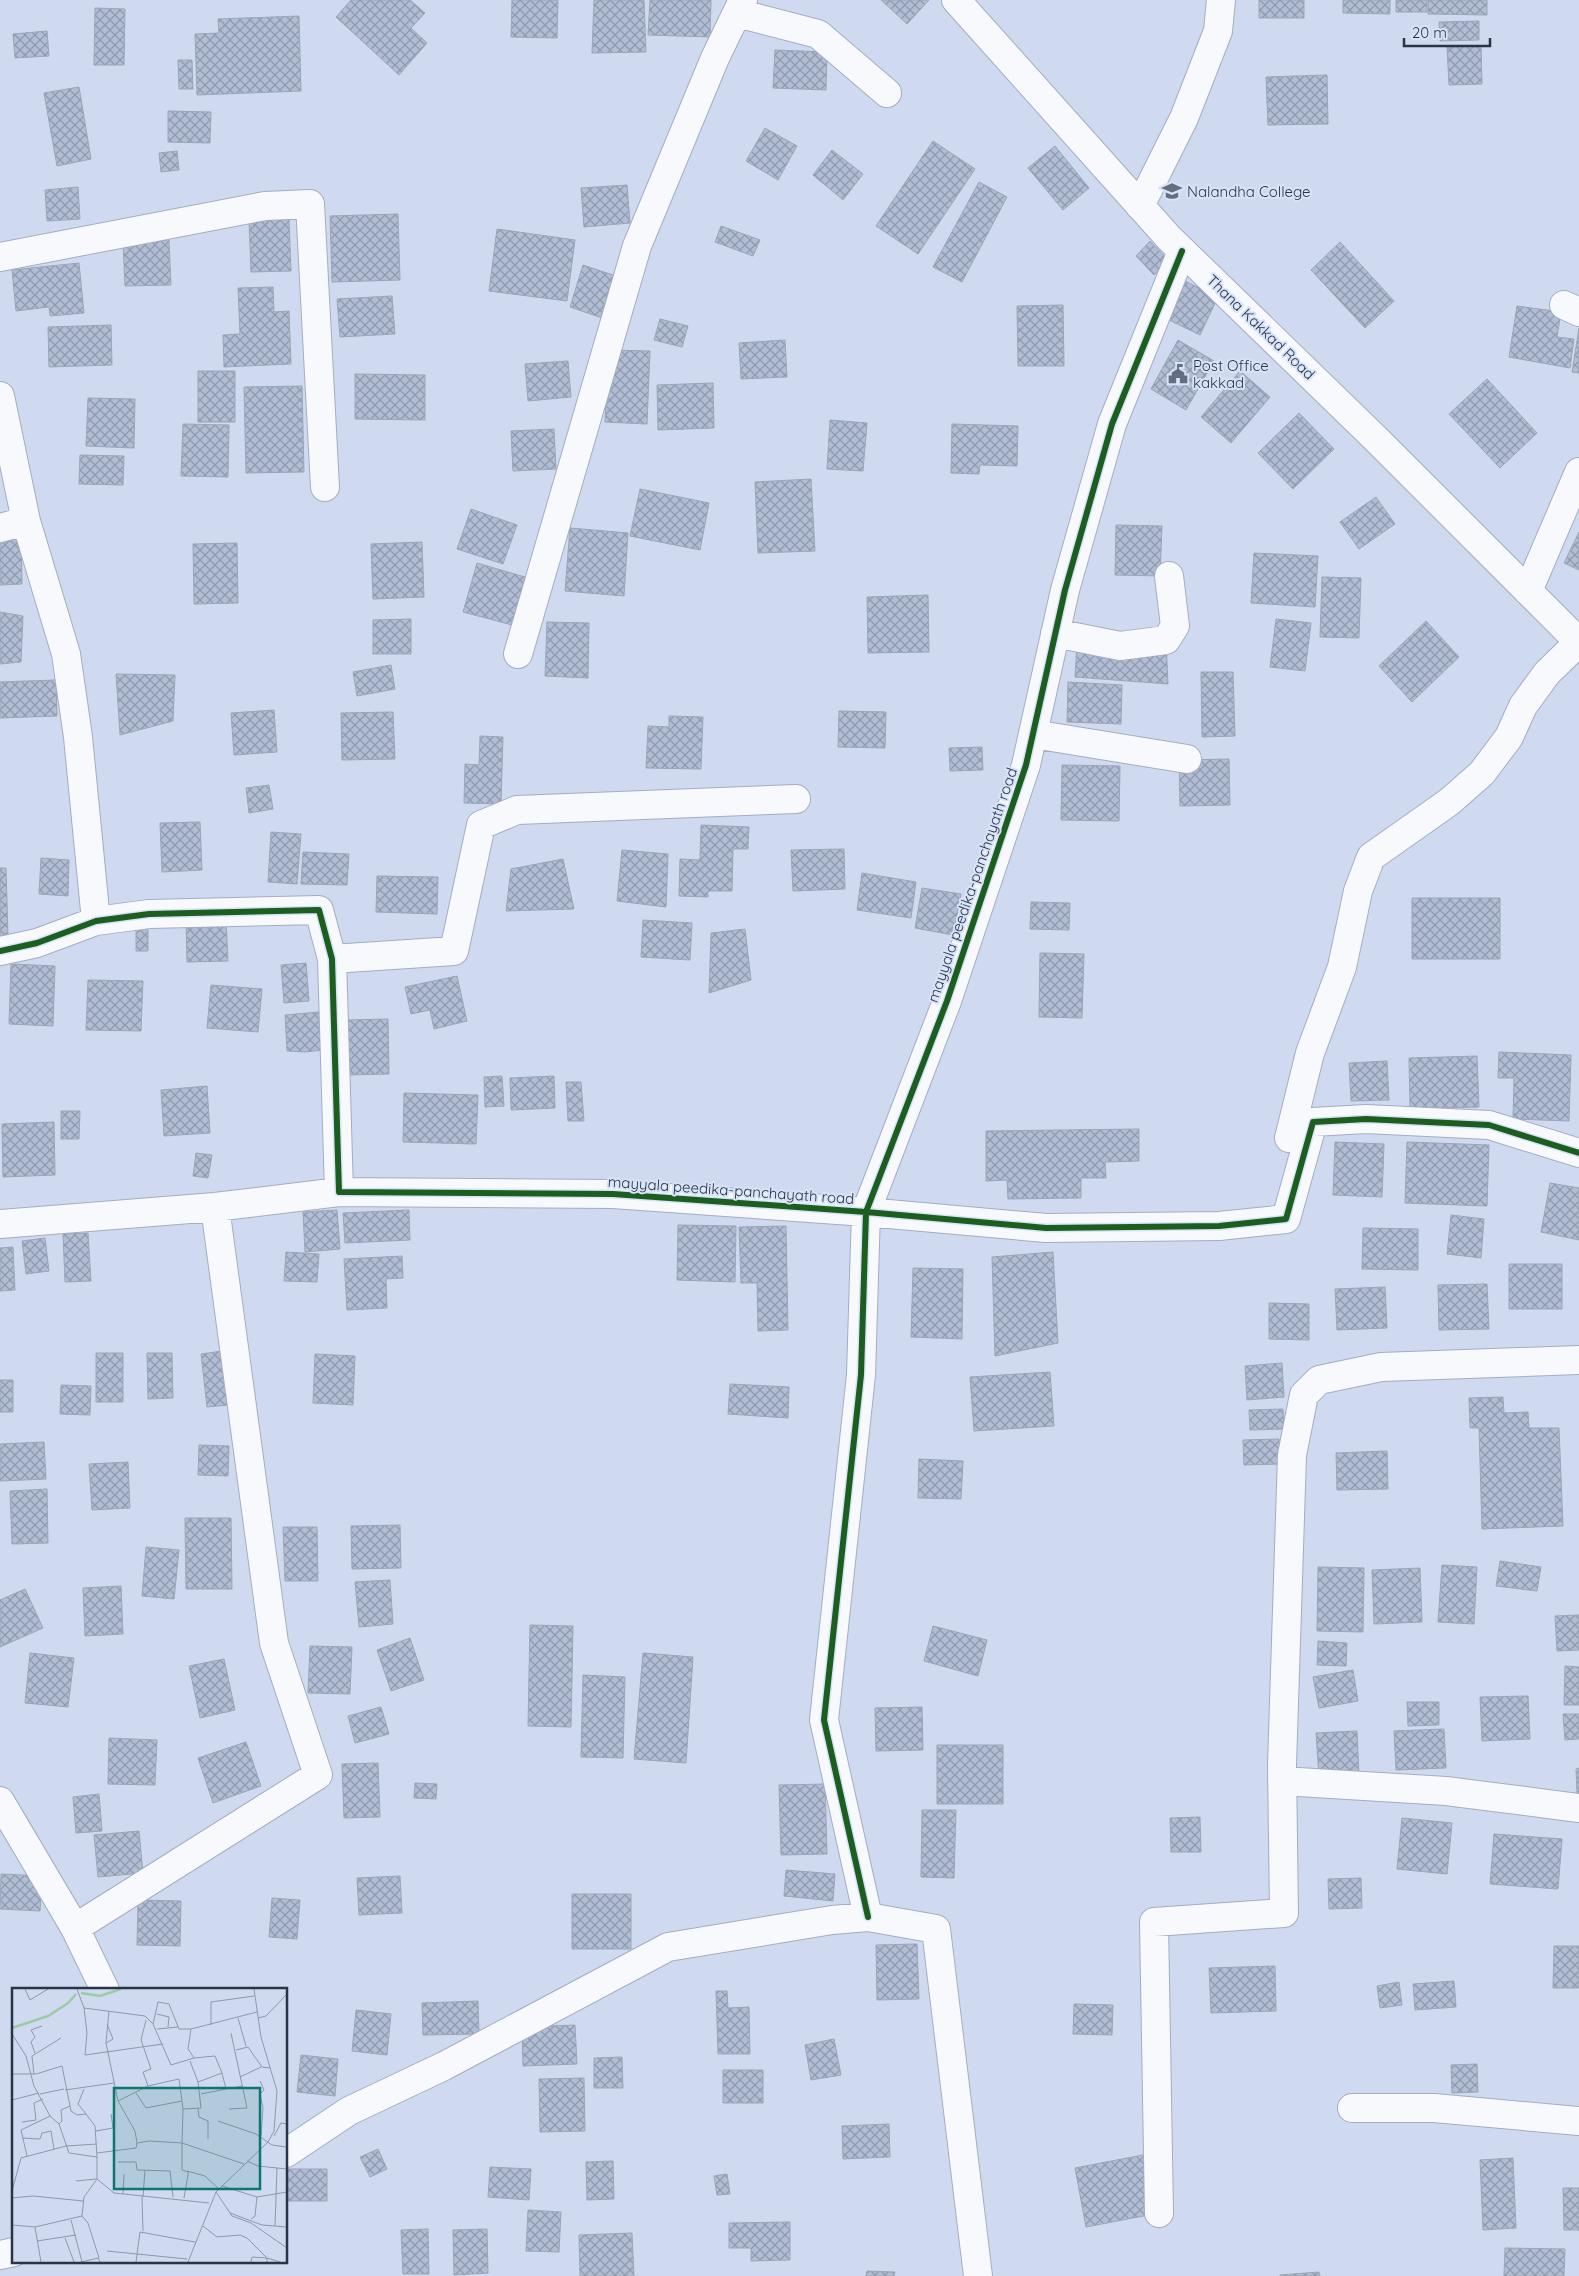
<svg xmlns="http://www.w3.org/2000/svg" width="1579" height="2276" font-family="Quicksand,sans-serif">
	<style>
		.building { fill: url(#building-cross-hatch); stroke: #9ca5b7 }
		.lines { fill: none; stroke-linecap: round; stroke-linejoin: round }
		.minor-casing { stroke: #a4adc1; stroke-width: 30 }
		.secondary-casing { stroke: #a4adc1; stroke-width: 30 }
		.minor { stroke: #f8f9fd; stroke-width: 28 }
		.secondary { stroke: #f8f9fd; stroke-width: 28 }
		.cycleway-casing { stroke: #d8e3f7; stroke-width: 9 }
		.cycleway { stroke: #1b5e20; stroke-width: 6 }
		.labels { text-anchor: middle; dominant-baseline: central; stroke-width: 4; stroke-linejoin: round; paint-order: stroke }
		.poi-label { font-size: 15px; fill: #2a3448; stroke: #d8e3f7; text-anchor: start }
		.street-label { font-size: 15px; fill: #2a3448; stroke: #d8e3f7 }
		.inset-river { fill: none; stroke: #9ccca4; stroke-width: 2.5 }
		.inset-road { fill: none; stroke: #8d98ad; stroke-width: 1 }
		.view { fill: #0f766e; fill-opacity: 0.15; stroke: #0f766e; stroke-width: 2.5 }
		.inset-edge { fill: none; stroke: #2a3448; stroke-width: 2.5 }
	</style>
	<defs>
		<pattern id="building-cross-hatch" width="8" height="8" patternUnits="userSpaceOnUse" patternTransform="scale(1.25)"><rect width="8" height="8" fill="#b1bdd4"/><path d="M0 0l8 8M0 8l8-8" fill="none" stroke="#909aae"/></pattern>
	</defs>
	<rect width="100%" height="100%" fill="#cfdaf0"/>
	<path class="building" d="M351 0H410L425 13 411 28 427 43 399 75 336 17Z
		M512 0H558L557 38 511 37Z
		M594 0H644L646 52 592 53Z
		M650 0H711L710 37 648 35Z
		M881 0H929L907 24Z
		M1259 0H1304V18H1259Z
		M1343 0H1390V14L1343 13Z
		M1396 0H1427V12H1396Z
		M1428 0H1487V15L1428 14Z
		M95 8 125 9 124 65H94Z
		M299 16 301 91 197 95 195 34 219 33 218 19Z
		M1479 21V40L1440 41 1439 22Z
		M47 31 49 56 15 58 13 34Z
		M1481 46 1482 84 1449 85 1447 47Z
		M775 50 827 52 826 90 773 88Z
		M178 60H192L193 89H179Z
		M1327 75 1328 124 1268 125 1266 77Z
		M79 87 91 159 57 166 44 93Z
		M168 111 211 112 210 143 168 142Z
		M765 128 797 146 778 180 746 161Z
		M933 141 975 169 918 254 876 226Z
		M1055 146 1089 188 1063 210 1028 168Z
		M832 150 863 174 843 200 813 175Z
		M177 151 179 170 161 172 159 153Z
		M979 182 1007 197 962 282 933 267Z
		M627 185 630 223 584 227 581 188Z
		M78 187 80 219 47 221 45 190Z
		M398 214 400 280 332 282 330 216Z
		M289 219 291 271 251 272 249 220Z
		M721 226 760 240 753 256 715 242Z
		M497 229 575 240 567 301 489 291Z
		M169 240 171 285 125 286 123 242Z
		M1150 241 1169 261 1154 275 1136 256Z
		M1340 242 1394 301 1365 328 1311 270Z
		M79 263 84 313 50 316 49 307 16 311 12 270Z
		M583 265 625 279 611 321 570 307Z
		M1185 281 1218 297 1200 335 1167 319Z
		M273 287 274 312 289 311 291 364 224 367 223 335 240 334 238 288Z
		M392 296 395 334 340 337 337 299Z
		M1063 305 1064 366H1018L1017 306Z
		M1517 306 1561 312 1557 337 1574 339 1570 368 1509 357Z
		M660 319 688 326 682 347 654 340Z
		M111 325 112 365 49 367 48 327Z
		M1579 328V373L1572 372Z
		M785 340 787 377 741 379 739 343Z
		M1178 340 1214 361 1186 410 1151 389Z
		M608 350 650 351 647 424 605 422Z
		M568 361 571 397 528 401 525 364Z
		M198 371H235V422H198Z
		M1240 371 1270 397 1231 443 1201 417Z
		M355 374 425 375V420L355 419Z
		M1487 379 1537 433 1500 468 1449 414Z
		M713 383 714 428 658 430 657 385Z
		M302 386 304 472 246 473 244 387Z
		M88 398 135 399 134 448 86 446Z
		M1299 413 1334 449 1293 489 1258 453Z
		M830 420 867 423 863 471 827 469Z
		M183 424 229 425 228 477 181 476Z
		M952 424 1018 426 1017 466 980 465 979 474 951 473Z
		M554 429 556 469 513 471 511 431Z
		M80 455 124 456 123 485 79 484Z
		M811 479 815 551 758 553 755 482Z
		M640 489 709 503 700 550 630 536Z
		M1376 497 1395 524 1359 549 1340 522Z
		M471 509 517 525 503 564 457 549Z
		M1116 525 1162 526 1160 576 1115 575Z
		M570 528 628 533 624 596 565 591Z
		M1579 532V570L1564 563Z
		M0 539H21L22 584 0 585Z
		M422 542 424 597 373 599 371 544Z
		M237 543 238 603 194 604 193 544Z
		M1254 553 1318 556 1315 607 1251 603Z
		M477 563 525 577 512 625 463 612Z
		M1322 577 1361 578 1359 638 1320 637Z
		M928 595 929 652 868 653 867 597Z
		M0 612 23 616 21 662 0 664Z
		M411 619V654H373V620Z
		M1276 619 1311 623 1305 671 1270 667Z
		M1426 621 1459 657 1412 702 1379 666Z
		M547 622 589 623 588 678 545 676Z
		M1166 640 1168 684 1075 677 1077 643Z
		M391 665 395 689 357 696 353 672Z
		M1201 672H1233L1235 736 1202 737Z
		M116 674 175 675 173 721 120 735Z
		M56 680 57 716 0 718V682Z
		M1068 682 1122 685 1121 724 1067 722Z
		M274 710 277 752 234 755 231 713Z
		M839 711 886 712 885 748 838 747Z
		M393 712 395 759 342 760 341 713Z
		M669 716 703 717 701 769 646 768 648 726 669 727Z
		M480 736 503 737 501 804 464 803 465 764 479 765Z
		M982 747 983 770 950 771 949 748Z
		M1229 759 1230 805 1180 806 1179 760Z
		M1062 765 1120 766 1119 821 1061 820Z
		M269 785 273 809 249 813 246 788Z
		M200 822 202 870 162 872 160 823Z
		M701 825 749 827 748 849H733L732 891H708V897L679 896 680 859 700 860Z
		M271 832 301 834 297 884 268 882Z
		M844 849 845 889 793 891 791 850Z
		M622 850 668 854 666 907 617 901Z
		M303 852 349 854 347 885 301 884Z
		M41 858 69 860 68 896 39 894Z
		M563 859 574 909 506 911 511 869Z
		M0 868H6L8 937H0Z
		M862 873 916 882 911 918 857 910Z
		M377 876 438 877 437 914 376 912Z
		M922 888 961 894 953 935 915 928Z
		M1412 898H1500V959H1412Z
		M1031 902 1070 903 1069 930 1030 929Z
		M226 919 228 961 187 962 186 921Z
		M643 920 692 923 690 960 641 957Z
		M136 926H148V951H136Z
		M745 929 751 980 709 993 711 933Z
		M1040 953 1084 954 1082 1018 1039 1017Z
		M306 963 309 1001 284 1003 281 965Z
		M11 964 55 966 53 1026 9 1024Z
		M457 976 467 1021 434 1029 430 1010 411 1014 405 987Z
		M88 980 143 981 141 1031 86 1030Z
		M211 985 262 989 258 1032 207 1028Z
		M319 1012 324 1050 305 1052 287 1051 285 1015Z
		M388 1019 389 1074 347 1075 346 1020Z
		M1499 1052 1571 1055 1569 1121 1513 1119 1514 1078H1498Z
		M1477 1056 1479 1107 1410 1109 1409 1058Z
		M1387 1061 1389 1100 1351 1101 1349 1063Z
		M502 1076 504 1106 485 1107 484 1077Z
		M554 1076 555 1108 511 1110 510 1078Z
		M566 1082H581L584 1121H568Z
		M207 1086 210 1133 164 1136 161 1090Z
		M404 1093 478 1095 476 1144 403 1142Z
		M61 1111H80L79 1139H61Z
		M54 1122 55 1175 3 1177 2 1124Z
		M1139 1129V1161L1105 1162 1106 1178H1081V1198L1008 1199 1007 1180 986 1181V1131Z
		M1335 1142 1384 1144 1382 1197 1333 1195Z
		M1407 1142 1489 1145 1487 1206 1405 1203Z
		M196 1153 212 1155 208 1178 193 1176Z
		M1550 1183 1579 1188V1240L1541 1232Z
		M337 1210 340 1249 305 1252 303 1212Z
		M409 1210 410 1240 345 1243 343 1213Z
		M1451 1215 1484 1219 1481 1258 1447 1254Z
		M678 1225 736 1226 735 1282 677 1280Z
		M786 1226 788 1330 758 1331 757 1283H741L739 1227Z
		M1363 1228 1418 1229V1270L1362 1269Z
		M88 1233 91 1281 65 1282 63 1234Z
		M45 1238 49 1271 26 1274 22 1241Z
		M13 1247 15 1290 0 1291V1248Z
		M286 1252 319 1254 317 1282 284 1281Z
		M1053 1252 1058 1343 995 1356 992 1257Z
		M402 1256 403 1278 386 1279 387 1308 347 1310 344 1259Z
		M1509 1264H1562V1309H1509Z
		M913 1268 963 1269 962 1339 911 1337Z
		M1487 1284 1489 1329 1439 1330 1438 1285Z
		M1385 1287 1387 1328 1337 1330 1335 1289Z
		M1269 1303 1309 1304V1340L1269 1339Z
		M222 1351 228 1405 207 1407 201 1354Z
		M96 1353H123V1402H96Z
		M147 1353H172L173 1398 148 1399Z
		M315 1354 355 1356 353 1405 313 1403Z
		M1282 1363 1284 1397 1247 1400 1245 1366Z
		M1050 1372 1054 1426 974 1431 970 1377Z
		M0 1380H13V1412H0Z
		M730 1384 789 1387 788 1418 728 1414Z
		M61 1385 91 1386 90 1415 60 1414Z
		M1503 1397 1504 1413 1528 1412 1529 1428H1559L1563 1526 1482 1529 1479 1428H1470L1469 1398Z
		M1283 1409 1284 1429 1250 1430 1249 1410Z
		M1279 1439 1280 1464 1244 1465 1243 1440Z
		M44 1442 46 1479 0 1481V1444Z
		M199 1445 229 1446 228 1476 198 1475Z
		M1387 1451 1388 1489 1337 1490 1336 1453Z
		M919 1459 963 1461 961 1499 918 1498Z
		M128 1462 130 1508 92 1510 89 1464Z
		M47 1489 48 1543 12 1544 10 1491Z
		M185 1518H231L232 1589H186Z
		M400 1525 401 1568 352 1569 351 1526Z
		M283 1527H317L318 1581H285Z
		M146 1547 179 1550 174 1599 142 1596Z
		M1500 1561 1541 1567 1537 1591 1496 1586Z
		M1442 1565 1477 1567 1474 1624 1438 1622Z
		M1318 1567 1364 1568 1363 1632 1317 1631Z
		M1420 1568 1422 1622 1374 1624 1372 1570Z
		M390 1580 393 1624 359 1627 355 1582Z
		M121 1586 123 1634 85 1636 83 1588Z
		M25 1589 43 1628 0 1647V1600Z
		M1579 1615V1650L1557 1651 1555 1616Z
		M530 1625 573 1626 571 1727 528 1726Z
		M933 1626 987 1640 978 1676 924 1661Z
		M410 1638 424 1680 391 1691 377 1650Z
		M1318 1641 1347 1643 1346 1666 1317 1665Z
		M310 1646 352 1647 350 1694 308 1693Z
		M30 1653 74 1658 68 1707 25 1703Z
		M643 1653 693 1657 686 1763 634 1759Z
		M224 1659 235 1710 200 1718 189 1666Z
		M1565 1666 1579 1667V1705H1564Z
		M1353 1670 1358 1701 1319 1708 1313 1677Z
		M583 1675 625 1677 623 1758 581 1757Z
		M1528 1696 1530 1739 1482 1741 1480 1697Z
		M1407 1702H1439V1725L1408 1726Z
		M381 1707 389 1734 355 1743 348 1716Z
		M922 1707 923 1750 876 1751 875 1708Z
		M1563 1714H1579V1739L1565 1740Z
		M1444 1729 1446 1768 1396 1770 1394 1731Z
		M1357 1731 1359 1775 1319 1777 1316 1733Z
		M109 1738 157 1740 155 1785 108 1784Z
		M246 1742 261 1786 213 1803 198 1758Z
		M937 1745H1003V1804H937Z
		M378 1763 380 1817 344 1818 342 1764Z
		M1579 1768V1793H1577L1576 1769Z
		M415 1783 437 1784 436 1799 414 1798Z
		M825 1784 827 1854 781 1855 779 1785Z
		M99 1794 102 1831 76 1833 73 1797Z
		M922 1810H956L954 1878 921 1877Z
		M1200 1817 1201 1852H1171L1170 1818Z
		M1402 1818 1452 1823 1447 1874 1397 1869Z
		M139 1831 143 1873 98 1877 94 1835Z
		M1494 1834 1562 1839 1558 1889 1490 1884Z
		M786 1870 835 1874 833 1901 784 1896Z
		M1 1874 42 1876 40 1911 0 1909Z
		M400 1876 402 1913 359 1915 357 1878Z
		M1361 1878 1362 1908 1329 1909 1328 1879Z
		M572 1894H631V1949H572Z
		M272 1898 300 1900 297 1939 269 1937Z
		M138 1900 181 1901 180 1946 137 1945Z
		M917 1944 919 1999 877 2000 876 1945Z
		M1554 1946H1579V1988H1553Z
		M1275 1966 1276 2011 1211 2013 1209 1968Z
		M1454 1981 1456 2007 1415 2010 1413 1984Z
		M1399 1982 1402 2005 1380 2008 1377 1986Z
		M716 1991H727L728 2008 749 2007 750 2054H718Z
		M478 2001 479 2034 423 2035 422 2003Z
		M1074 2004 1113 2005 1112 2035 1073 2034Z
		M356 2010 391 2014 387 2055 352 2051Z
		M575 2025 577 2064 523 2066 522 2027Z
		M834 2039 841 2075 811 2080 805 2045Z
		M301 2055 338 2059 335 2096 297 2092Z
		M622 2057 623 2088H594V2058Z
		M1477 2064 1478 2092 1452 2093 1451 2065Z
		M723 2070H763V2103H723Z
		M584 2078 585 2131 540 2132 539 2079Z
		M889 2124 890 2157 843 2159 842 2126Z
		M378 2149 387 2169 370 2177 360 2157Z
		M1148 2154 1159 2213 1086 2227 1075 2168Z
		M1513 2158 1516 2228 1483 2230 1480 2160Z
		M613 2161 614 2199 587 2200 586 2162Z
		M490 2167 531 2169 529 2200 488 2197Z
		M286 2169H327V2201H286Z
		M727 2174 730 2194 717 2195 714 2176Z
		M1563 2188H1579V2230H1564Z
		M528 2210 561 2212 559 2252 526 2251Z
		M790 2222V2260L751 2261V2248H729V2223Z
		M428 2229 429 2274H403L401 2230Z
		M487 2229 488 2273 454 2275 453 2230Z
		M632 2233 634 2276H580L579 2235Z
		M1505 2248 1565 2249 1564 2276H1504Z
		M867 2271 895 2272 894 2276H866Z
		M1319 2272 1320 2276H1280V2275Z"/>
	<g class="lines">
		<defs>
			<path id="minor" d="M737 13 818 34 887 93
				M1140 206 1184 118 1218 31 1221 0
				M0 257 265 206 310 204 325 487
				M1564 305 1579 312
				M0 396 26 521 0 528
				M26 521 66 654 78 737 96 921
				M1528 591 1579 472
				M1055 633 1120 646 1166 640 1175 626 1169 576
				M518 654 637 246 715 58 743 0
				M1033 734 1187 759
				M0 951 37 943 96 921 149 914 319 910 332 959 339 1192 613 1194 866 1212 947 1001 1026 765 1065 590 1112 424 1182 251
				M332 959 454 951 481 825 517 810 796 799
				M1301 1130 1289 1138 1310 1053 1342 967 1358 891 1371 857 1449 802 1482 773 1509 737 1523 706 1547 673 1579 642
				M0 1224 215 1207 339 1192
				M1282 1781 1446 1791 1579 1808
				M0 1801 75 1928 105 1990
				M868 1917 824 1720 861 1375 866 1212 1046 1228 1219 1226 1286 1219 1313 1122 1366 1119 1489 1125 1579 1153
				M75 1928 318 1775 274 1643 215 1207
				M1352 2108H1434L1579 2121
				M286 2153 349 2111 444 2066 668 1947 832 1920 868 1917 936 1929 978 2276
				M1159 2213 1154 1922 1284 1913 1282 1765 1292 1455 1304 1395 1319 1380 1381 1367 1579 1360
				M0 2255 14 2252"/>
			<path id="secondary" d="M956 0 1169 238 1375 438 1579 642"/>
		</defs>
		<use href="#minor" class="minor-casing"/>
		<use href="#secondary" class="secondary-casing"/>
		<use href="#minor" class="minor"/>
		<use href="#secondary" class="secondary"/>
		<defs>
			<path id="cycleway" d="M0 951 37 943 96 921 149 914 319 910 332 959 339 1192 613 1194 866 1212 947 1001 1026 765 1065 590 1112 424 1182 251
				M868 1917 824 1720 861 1375 866 1212 1046 1228 1219 1226 1286 1219 1313 1122 1366 1119 1489 1125 1579 1153"/>
		</defs>
		<use href="#cycleway" class="cycleway-casing"/>
		<use href="#cycleway" class="cycleway"/>
	</g>
	<defs>
		<symbol id="school-bare" viewBox="-9 -9 18 18"><path d="M0-5L7-2L0 1L-7-2ZM-4 1L0 2.5L4 1V4Q0 6-4 4Z" fill="#646e83" stroke="#d8e3f7" stroke-width="2.5" paint-order="stroke"/></symbol>
		<symbol id="civic-bare" viewBox="-9 -9 18 18"><path d="M-.6-6.5H3V-4.5H.6V-3L4-1V1h2V6H-6V1h2V-1L-.6-3ZM-1.2 2.5V6h2.4V2.5Z" fill="#646e83" stroke="#d8e3f7" stroke-width="2.5" paint-order="stroke"/></symbol>
	</defs>
	<g fill-rule="evenodd">
		<use href="#school-bare" x="1158" y="177" width="28" height="28"/>
		<use href="#civic-bare" x="1164" y="360" width="28" height="28"/>
	</g>
	<g class="labels">
		<g class="poi-label">
			<text x="1187" y="191">Nalandha College</text>
			<text x="1193" y="365">Post Office<tspan x="1193" dy="17">kakkad</tspan></text>
		</g>
		<g class="street-label">
			<text transform="translate(1261 327) rotate(44)">Thana Kakkad Road</text>
			<text transform="translate(972 885) rotate(-71)">mayyala peedika-panchayath road</text>
			<text transform="translate(731 1190) rotate(4)">mayyala peedika-panchayath road</text>
		</g>
	</g>
	<g transform="translate(12 1988)">
		<rect width="275" height="275" fill="#cfdaf0"/>
		<path class="inset-river" d="M69 5 88 8 109 1M0 40 36 28 56 15 64 6"/>
		<path class="inset-road" d="M13 1 18 12 36 1M65 1 72 20 75 45 73 67 151 56M72 20 133 28 141 36M97 23 94 55 106 113M145 26 157 29 156 39M226 30 234 58M246 30 254 28 275 6M134 32 129 52 139 81 131 84 136 98 167 91 171 121M199 37V14L242 8M145 41 166 39M179 41H167L157 16 146 14 141 36 159 77 182 70M0 46 14 68 22 98 38 128 47 136 57 165 85 169V191L102 205 197 215M94 55 101 51 95 36M224 62 236 59 250 79 258 80M23 65 19 54 23 49 19 42 30 38M178 73 186 94M210 85 214 101 231 98M0 86H24L50 78 59 123 65 127 74 126 83 138 85 169M22 86 20 68 49 50M228 89 249 79M248 93 252 102 248 106 251 120 249 148M72 101 66 116 74 126M53 102 102 95M124 105 134 120 170 113M28 106 52 101M189 106 214 101M0 112 27 105M186 121 187 129 196 133V151M217 121 235 120 219 45M206 133 244 146 260 157 274 159M10 134 24 132 22 115 31 111M47 136 50 133 49 122 58 118M84 143 101 140 99 126M262 148 269 135 275 136M10 150 28 151 30 145 39 143 42 161M125 155 123 143 106 113 136 98M85 165 124 160 125 155 137 153 170 155V182L176 184V187L172 210M15 168 9 142 38 128M235 173 246 178 275 181M106 174H124L125 182 158 183 161 209M232 176 170 155 171 121 189 120 186 94 210 85 203 68 182 70 176 61 179 41 245 24M175 183 193 188 207 201M64 193 84 191M210 198 245 209 275 204M0 203 9 170 54 158 85 156M204 204 220 228 239 235 275 260M111 206 112 186M130 209 131 243M131 209 133 182M0 210 21 208 71 213M218 225 250 237 275 239M70 228 76 235 87 270M239 231 243 228 245 209M59 232 70 274M0 237 23 239 70 228 72 209 85 191M191 238 205 249 228 247 235 250 255 270 268 274M263 238 265 180M23 239 29 274M53 250 62 274M25 253 64 247M95 263 175 271M69 274 86 270 88 274M124 274 128 244 183 254M176 274 204 204 256 154 262 143 265 103 249 49 242 1M239 274 240 269 255 270V274"/>
		<path class="view" d="M102 100H248V201H102Z"/>
		<rect width="275" height="275" class="inset-edge"/>
	</g>
	<path d="M1404 38v8h86v-8" fill="none" stroke="#2a3448" stroke-width="2.5"/>
	<text x="1412" y="38" font-size="15" fill="#2a3448" stroke="#d8e3f7" stroke-width="4" paint-order="stroke">20 m</text>
</svg>
